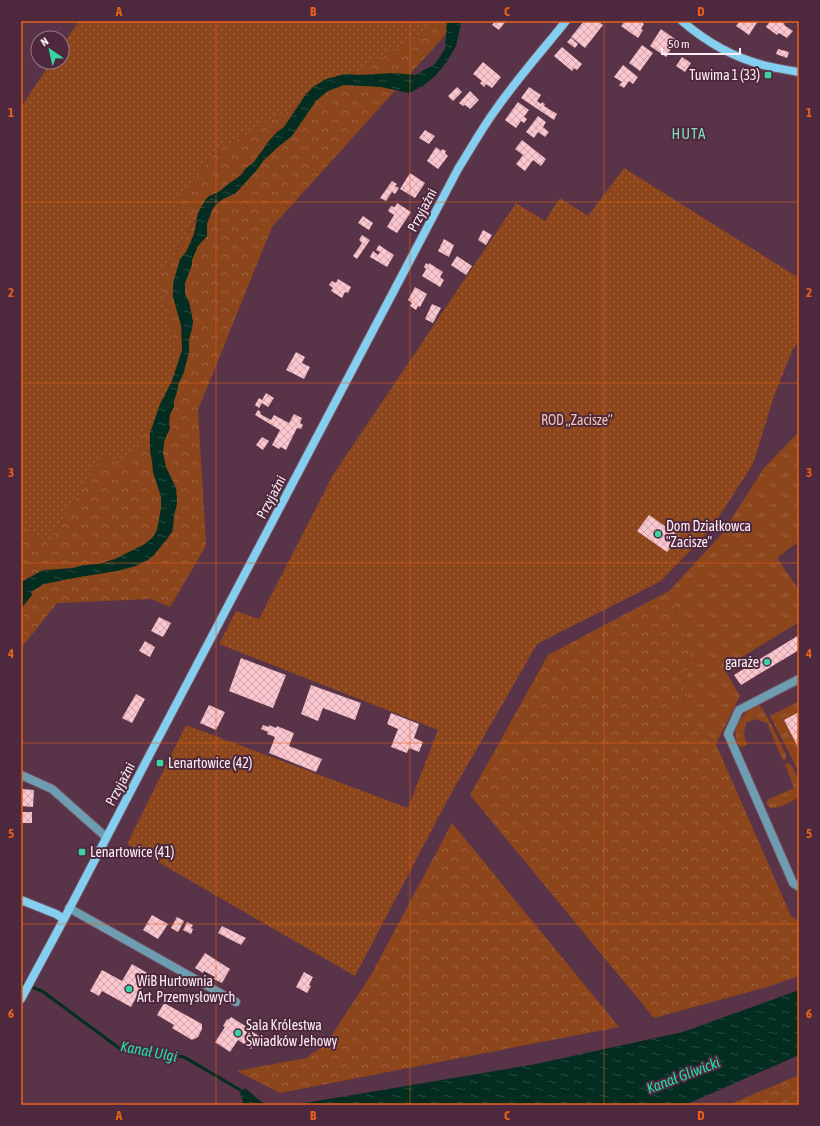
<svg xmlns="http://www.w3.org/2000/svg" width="820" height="1126" font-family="'Asap Condensed',sans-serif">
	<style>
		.grass { fill: url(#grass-tufts) }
		.forest { fill: url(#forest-crowns) }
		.park { fill: url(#park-dots) }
		.water { fill: url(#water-ripples) }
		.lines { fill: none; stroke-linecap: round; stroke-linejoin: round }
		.stream { stroke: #022d20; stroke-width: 3 }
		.building { fill: url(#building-cross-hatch) }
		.street-casing { stroke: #735163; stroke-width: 10 }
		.secondary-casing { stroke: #735163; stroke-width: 10 }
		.street { stroke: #6e9cb0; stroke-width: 8 }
		.secondary { stroke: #84ceef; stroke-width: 8 }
		.grid { fill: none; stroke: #e96018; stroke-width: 1; stroke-opacity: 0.55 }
		.poi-dot { fill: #39d4a5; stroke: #4e283c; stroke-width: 1.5 }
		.labels { text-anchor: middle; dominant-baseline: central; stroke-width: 4; stroke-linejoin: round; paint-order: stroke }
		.poi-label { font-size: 14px; fill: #feeef5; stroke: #4e283c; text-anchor: start }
		.street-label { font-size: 14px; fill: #feeef5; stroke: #4e283c }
		.park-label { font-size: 14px; fill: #f5c5ae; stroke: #4e283c }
		.neighbourhood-label { font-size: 15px; letter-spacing: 1px; fill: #82dcba; stroke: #4e283c }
		.water-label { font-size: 15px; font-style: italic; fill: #21dfab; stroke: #4e283c }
		.neatline { fill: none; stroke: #e96018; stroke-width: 1.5 }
		.grid-label { font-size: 13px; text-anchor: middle; font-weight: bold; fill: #e96018 }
	</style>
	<defs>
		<pattern id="grass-tufts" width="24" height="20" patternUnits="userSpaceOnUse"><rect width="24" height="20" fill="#8d461c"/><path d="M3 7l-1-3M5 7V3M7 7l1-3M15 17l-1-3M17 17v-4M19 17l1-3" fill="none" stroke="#9e613e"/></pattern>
		<pattern id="forest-crowns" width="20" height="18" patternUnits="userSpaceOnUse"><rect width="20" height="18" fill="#8d461c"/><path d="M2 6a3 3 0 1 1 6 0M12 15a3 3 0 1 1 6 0" fill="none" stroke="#9e613e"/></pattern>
		<pattern id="park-dots" width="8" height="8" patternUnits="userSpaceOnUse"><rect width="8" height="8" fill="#8d461c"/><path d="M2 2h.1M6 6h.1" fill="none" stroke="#9e613e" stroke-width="1.8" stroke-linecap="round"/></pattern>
		<pattern id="water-ripples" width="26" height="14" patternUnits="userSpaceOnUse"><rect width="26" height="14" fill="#022d20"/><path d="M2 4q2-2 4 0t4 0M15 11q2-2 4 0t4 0" fill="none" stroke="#284c41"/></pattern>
		<pattern id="building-cross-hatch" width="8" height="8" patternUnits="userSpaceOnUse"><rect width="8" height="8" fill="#fbc5ce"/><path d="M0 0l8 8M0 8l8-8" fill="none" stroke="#cfa6ad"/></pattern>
	</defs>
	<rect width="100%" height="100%" fill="#593347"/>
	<path class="grass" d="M799 432V541L777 558 799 590V622L724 668 740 696 716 744 680 719 690 650 669 591 721 535 764 468Z
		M799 701V772L770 716Z
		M758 704C766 710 781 745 786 755V759L783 761 767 723 755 719 746 723 744 734 747 745 742 747 739 746C728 730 744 711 758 704Z
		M787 763 791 765 799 780V797C791 802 780 809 770 808L766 803 769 799 794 788 785 764Z"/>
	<path class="forest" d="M429 21H458L272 227 198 410 206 546 170 607 151 599 57 603 21 648V541L27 531 49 543 104 453 123 464 182 378 160 278 197 218 176 204 213 153 426 32Z
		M669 591 690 650 680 718 716 744 791 916 799 921V976L767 987 654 1018 470 795 548 655Z
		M452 823 619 1027 280 1093 237 1071 306 1058 326 1044 371 975Z
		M799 1075V1105H728Z"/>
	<path class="park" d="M79 21H429L426 32 213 153 176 204 197 217 160 278 182 378 123 465 104 453 49 543 27 531 21 541V107L51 62H62V46Z
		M624 168 799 278V340L792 351 774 396 753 464 711 529 661 581 537 644 448 799 355 976 127 844 186 725 408 808 438 730 219 644 236 611 259 619 333 475 516 203 545 221 560 198 588 216Z"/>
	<path class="water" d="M447 21H461V24L456 46 446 63 436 75 423 86 409 93 381 87 344 85 328 91 316 101 292 136 278 147 263 161 256 171 236 193 223 199 218 203 213 208 207 224V236L198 246 192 260V265L185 283V294L189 302 193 321 192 329 189 339V352L184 372 178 385V389L174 401V407L170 414 169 424 170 428 164 442 163 453 166 467 176 488 177 499V504L174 516 173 530 167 539 154 555 148 560 136 566 117 571 74 578 44 584 31 592 32 595 21 609V582L43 570 60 569 73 568 84 565 98 564 115 559 143 545 152 538 157 530 161 508V497L153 472 152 462 150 450V433L160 404 172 381 182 350 181 325 173 297V283L180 259 186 252 194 234 198 213 205 200 209 196 220 191 227 185 241 175 245 169 254 162 268 142 277 132 284 127 306 94 313 87 326 79 345 74 358 75 395 73 415 75 435 64 445 49Z
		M799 990V1055L685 1105H293L531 1065 683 1032Z
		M245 1088 260 1101 267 1105H244L240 1093Z"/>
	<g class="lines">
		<path class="stream" d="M21 983 42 991 119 1048 184 1057 242 1091 245 1094"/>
	</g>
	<path class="building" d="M495 21H506L499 30 492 25Z
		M584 21H598L603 25 585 48 571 37Z
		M625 21H640L644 24 641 29 643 30 638 38 621 26Z
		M740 21H758L749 35 736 26Z
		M770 21H780L785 24 784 25 793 31 787 38 779 33 777 35 766 27Z
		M661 29 675 39 669 48 671 49 666 57 650 46Z
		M571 38 578 44 575 48 567 42Z
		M642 45 653 53 640 71 629 63Z
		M562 47 582 64 577 70 574 68 572 71 554 56Z
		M778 49 789 52 787 58 776 54Z
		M682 57 691 63 685 72 676 66Z
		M483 62 501 77 492 88 486 84 484 87 480 83 482 81 473 74Z
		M623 65 638 77 633 84 629 81 624 88 619 85 622 82 614 77Z
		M457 87 462 92 453 101 448 96Z
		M529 87 541 95 537 101 541 104 542 102 545 104 544 106 557 114 554 120 521 98Z
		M470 91 479 100 470 109 465 105 463 106 459 103Z
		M518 102 529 110 524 117 527 119 524 123 521 121 516 128 505 120Z
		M538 116 546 122 543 127 549 132 545 137 538 132 534 138 526 132Z
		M425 130 435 136 429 144 419 138Z
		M522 140 546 159 541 166 533 160 525 171 516 164 523 155 515 149Z
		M436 147 441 151 442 149 446 151 445 153 448 156 438 169 427 161Z
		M410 173 425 183 415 198 400 189Z
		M392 181 397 184 395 186 399 188 395 194 392 192 386 201 380 198Z
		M397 203 411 212 397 233 387 227 394 215 388 211 391 206 395 207Z
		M363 216 373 223 369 230 358 223Z
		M483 230 492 235 486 245 478 240Z
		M362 235 370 240 357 259 353 256 362 243 359 240Z
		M444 239 454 245 449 257 438 251Z
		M379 245 394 255 387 267 370 257 373 251 378 255 380 252 376 250Z
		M457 256 472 266 466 275 451 265Z
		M426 263 429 265V263L443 272 440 277 444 280 440 287 422 276 426 269 424 267Z
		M338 279 351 287 348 293 345 292 342 298 331 291 333 288 329 285 332 281 336 283Z
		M415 287 427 294 420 307 418 306 416 310 410 306 412 303 408 300Z
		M432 304 441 308 433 323 425 319Z
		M296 352 305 357 302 363 310 367 304 379 286 370Z
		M266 393 274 398 268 407 262 403 259 408 255 405 259 398 262 400Z
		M258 410 261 412 260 414 271 420 274 415 289 423 294 414 302 418 300 423 303 425 301 429 297 428 286 450 281 447 279 449 272 445 280 430 255 415Z
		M262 437 269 441 263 450 256 445Z
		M649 515 679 536 667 552 637 531Z
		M159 617 171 623 163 637 151 631Z
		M799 635V650L741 685 734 675Z
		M145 641 155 647 150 657 139 651Z
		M241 658 286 675 273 708 229 691Z
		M311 685 361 703 355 720 323 708 318 721 301 714Z
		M136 694 145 699 132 723 122 718Z
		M209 705 225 712 216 730 200 723Z
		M799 712V749L784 720Z
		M391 713 419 724 414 738 423 742 419 752 409 748 407 753 391 747 398 729 387 724Z
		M263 725 269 727V725L276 728 277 726 294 733 289 746 322 759 316 772 269 753 275 737 267 734 268 732 261 729Z
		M22 789 34 790 33 807 21 806Z
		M21 812H32V823H21Z
		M152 915 168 924 158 939 143 930Z
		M177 917 184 921 178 932 171 928Z
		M187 922 193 925 191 928 193 929 191 934 183 930Z
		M222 926 246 938 241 945 218 933Z
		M205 953 230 969 222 983 214 979 215 977 204 971 203 973 195 968Z
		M132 964 149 974 131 1007 102 991 99 996 90 991 102 970 122 981Z
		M304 972 313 977 309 985 311 986 307 993 296 987Z
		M164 1003 202 1024V1029L198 1037 192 1040 172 1028 174 1025 157 1015Z
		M231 1017 247 1027 248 1025 253 1028 251 1031 259 1036 251 1049 238 1040 230 1052 215 1042 225 1027 223 1026 227 1019 228 1020Z
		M287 1019 296 1024 293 1029 284 1024Z"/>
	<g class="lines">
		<defs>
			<path id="street" d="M799 679 739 710 728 734 793 883 799 887
				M21 775 52 789 106 837
				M69 908 236 1002"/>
			<path id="secondary" d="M682 21C705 41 733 57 763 65 774 68 787 70 799 72
				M21 900 56 914 64 919
				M21 999 64 919 150 754 458 169C470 150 481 130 494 112 516 80 542 51 566 21"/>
		</defs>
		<use href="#street" class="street-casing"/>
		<use href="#secondary" class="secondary-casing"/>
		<use href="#street" class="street"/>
		<use href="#secondary" class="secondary"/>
	</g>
	<path class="grid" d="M216 21V1105M410 21V1105M604 21V1105M21 202H799M21 383H799M21 563H799M21 743H799M21 924H799"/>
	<g class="poi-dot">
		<rect x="764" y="71" width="8" height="8" rx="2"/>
		<circle cx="658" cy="534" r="4"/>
		<circle cx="767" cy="662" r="4"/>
		<rect x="156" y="759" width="8" height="8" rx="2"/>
		<rect x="78" y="848" width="8" height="8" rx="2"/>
		<circle cx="129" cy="989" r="4"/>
		<circle cx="238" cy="1033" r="4"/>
	</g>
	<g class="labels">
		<g class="poi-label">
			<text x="760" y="75" text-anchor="end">Tuwima 1 (33)</text>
			<text x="666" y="526">Dom Działkowca<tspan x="666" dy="16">"Zacisze"</tspan></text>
			<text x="759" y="662" text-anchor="end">garaże</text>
			<text x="168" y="763">Lenartowice (42)</text>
			<text x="90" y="852">Lenartowice (41)</text>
			<text x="137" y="981">WiB Hurtownia<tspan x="137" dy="16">Art. Przemysłowych</tspan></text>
			<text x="246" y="1025">Sala Królestwa<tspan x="246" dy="16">Świadków Jehowy</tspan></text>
		</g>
		<g class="street-label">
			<text transform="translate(422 210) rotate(-62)">Przyjaźni</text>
			<text transform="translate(271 497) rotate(-62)">Przyjaźni</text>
			<text transform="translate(120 784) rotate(-62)">Przyjaźni</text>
		</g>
		<g class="park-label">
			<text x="577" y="420">ROD „Zacisze”</text>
		</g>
		<g class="neighbourhood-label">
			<text x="689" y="133">HUTA</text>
		</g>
		<g class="water-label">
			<text transform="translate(149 1051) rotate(11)">Kanał Ulgi</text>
			<text transform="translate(683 1075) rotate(-21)">Kanał Gliwicki</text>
		</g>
	</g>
	<rect width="820" height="1126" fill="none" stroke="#4e283c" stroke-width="44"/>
	<g transform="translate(50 50) rotate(326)"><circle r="19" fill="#4e283c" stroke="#947786"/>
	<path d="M0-3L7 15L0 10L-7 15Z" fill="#39d4a5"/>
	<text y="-6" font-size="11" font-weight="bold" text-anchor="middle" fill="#feeef5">N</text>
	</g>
	<path d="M662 48v6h78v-6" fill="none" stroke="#feeef5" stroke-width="2"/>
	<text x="668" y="48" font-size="12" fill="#feeef5" stroke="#4e283c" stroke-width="3" paint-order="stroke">50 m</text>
	<rect x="22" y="22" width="776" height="1082" class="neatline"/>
	<g class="grid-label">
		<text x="119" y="16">A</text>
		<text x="313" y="16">B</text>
		<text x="507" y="16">C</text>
		<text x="701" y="16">D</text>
		<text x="11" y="117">1</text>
		<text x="809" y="117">1</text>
		<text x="11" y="297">2</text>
		<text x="809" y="297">2</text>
		<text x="11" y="477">3</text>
		<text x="809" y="477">3</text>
		<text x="11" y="658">4</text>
		<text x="809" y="658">4</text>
		<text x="11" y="838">5</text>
		<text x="809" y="838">5</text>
		<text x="11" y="1018">6</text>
		<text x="809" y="1018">6</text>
		<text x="119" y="1120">A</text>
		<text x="313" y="1120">B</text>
		<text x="507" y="1120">C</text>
		<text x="701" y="1120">D</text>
	</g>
</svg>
